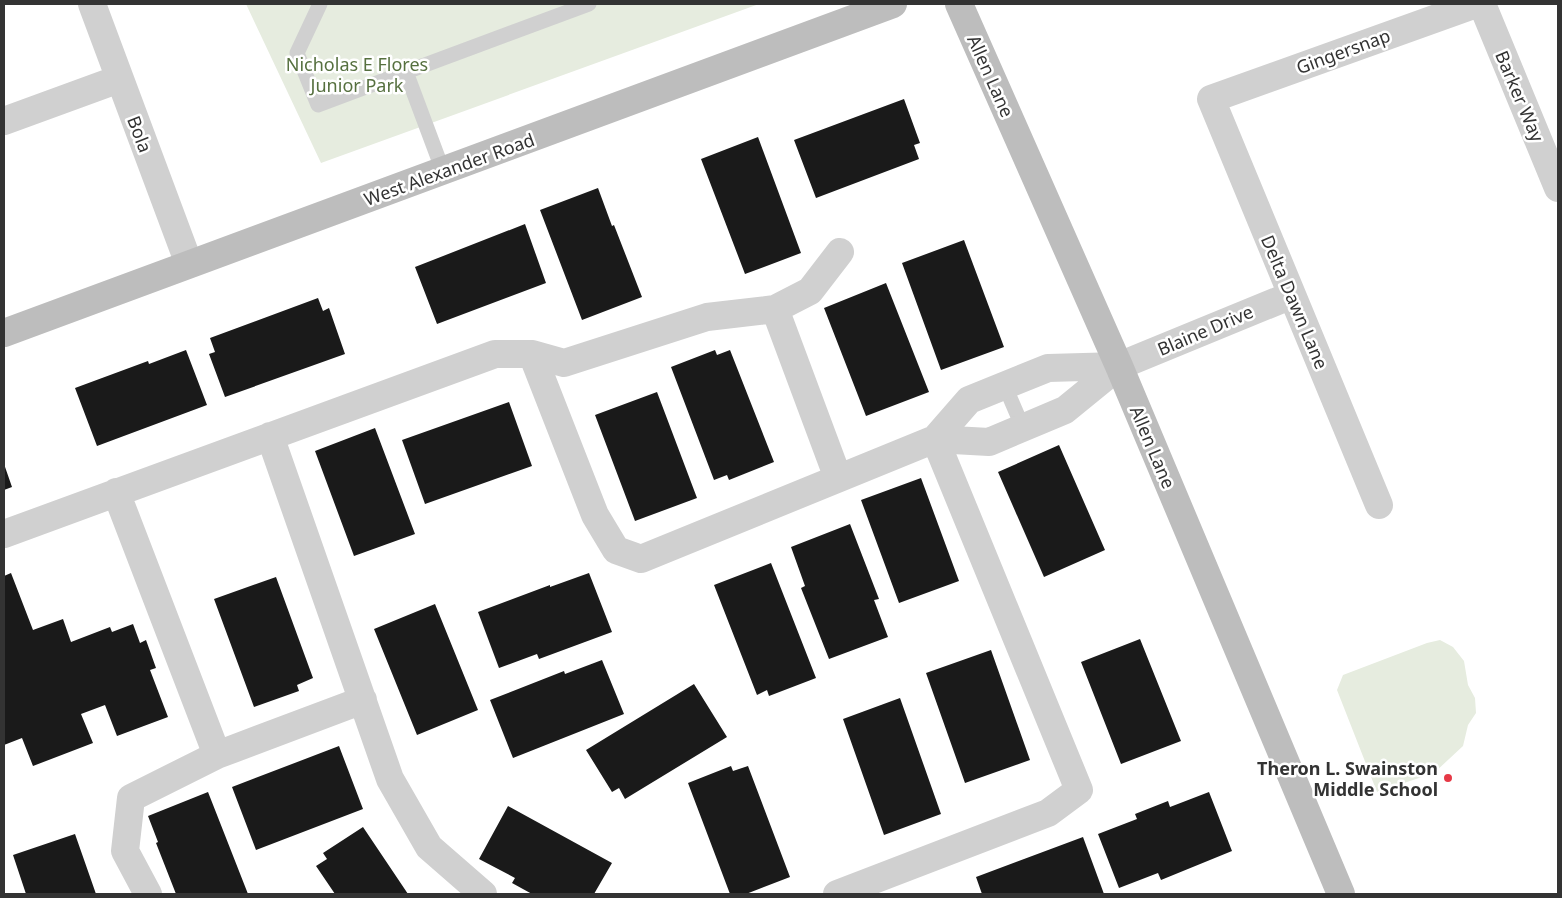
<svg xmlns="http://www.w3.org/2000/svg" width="1562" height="898" font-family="'Noto Sans',sans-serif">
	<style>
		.green { fill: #e6ecdf }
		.building { fill: #1a1a1a }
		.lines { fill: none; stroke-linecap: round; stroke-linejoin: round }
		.service { stroke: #d0d0d0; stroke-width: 15 }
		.minor { stroke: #d0d0d0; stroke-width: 28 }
		.secondary { stroke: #bdbdbd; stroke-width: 28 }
		.poi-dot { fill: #e63946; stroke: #fff; stroke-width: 2 }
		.labels { text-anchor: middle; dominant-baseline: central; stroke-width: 5; stroke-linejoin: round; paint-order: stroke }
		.street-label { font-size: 18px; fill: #333; stroke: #fff }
		.park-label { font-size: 18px; fill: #56703f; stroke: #fff }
		.poi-label { font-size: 18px; font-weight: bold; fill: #333; stroke: #fff; text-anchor: end }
	</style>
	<rect width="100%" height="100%" fill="#fff"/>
	<path class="green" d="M246 4H759L321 163Z
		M1440 640 1453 647 1464 661 1468 685 1475 698 1476 713 1468 725 1463 746 1434 773 1377 792 1337 690 1343 675 1427 643Z"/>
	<path class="building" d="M904 99 920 143 914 145 919 159 816 198 794 140Z
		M758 137 801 253 745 274 701 159Z
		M598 188 612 226 614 225 642 297 582 320 540 210Z
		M525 224 546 283 437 324 415 267Z
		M964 240 1004 347 941 370 902 263Z
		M886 283 929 392 866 416 824 308Z
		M318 298 323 311 329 308 345 354 225 397 209 354 215 352 210 338Z
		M186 350 207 405 97 446 75 388 148 361 149 364Z
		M715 350 717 355 730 350 774 462 729 480 727 475 714 480 671 367Z
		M657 392 697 498 635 521 595 415Z
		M509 402 532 466 425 504 402 440Z
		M375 428 415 534 354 556 315 451Z
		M1059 445 1105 550 1044 577 998 472Z
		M4 464 12 487 4 490Z
		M921 478 959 581 899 603 861 500Z
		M850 524 879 599 874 600 888 637 829 659 801 588 805 586 791 547Z
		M771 563 816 678 769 696 767 690 757 695 714 585Z
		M11 573 33 630 63 619 71 642 110 627 112 632 133 624 140 643 146 640 156 668 150 670 168 717 117 736 105 705 81 714 93 743 33 766 22 738 4 745V576Z
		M589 573 612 632 539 659 537 654 499 668 478 612 550 585V587Z
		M276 577 313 678 297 685 299 691 254 707 214 599Z
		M435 604 478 710 417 735 374 629Z
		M1140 639 1181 741 1121 764 1081 662Z
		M991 650 1030 760 965 783 926 673Z
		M602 660 624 714 513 758 490 700 564 671 565 674Z
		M694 684 727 737 625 799 619 788 612 792 586 750Z
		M900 698 941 814 884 835 843 719Z
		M339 746 363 809 256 850 232 787Z
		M731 766 733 771 748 766 790 877 746 894H730L688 783Z
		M208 792 248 894H176L156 843 158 842 148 816Z
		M1209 792 1232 851 1161 880 1158 873 1119 888 1098 834 1137 819 1135 814 1168 801 1170 807Z
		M508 806 612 863 594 894H532L512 883 515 878 479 859Z
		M363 827 408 894H335L316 866 327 859 323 853Z
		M75 834 96 894H26L13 855Z
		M1083 837 1104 894H982L976 877Z"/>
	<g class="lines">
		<path class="service" d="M320 4 297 53 318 105 406 72 443 171
			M406 72 589 4
			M1005 386 1023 428"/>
		<path class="minor" d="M92 4 189 264
			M1482 4 1558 188
			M4 121 119 79
			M775 309 838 478
			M532 354 595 515 616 550 641 559 935 439 989 442 1065 410 1119 366 1292 295
			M270 436 390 779 429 847 483 894
			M935 439 969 400 1048 368 1119 366
			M116 492 217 755
			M1379 505 1211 99 1476 4
			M4 534 495 354H532L564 363 707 317 775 309 810 291 840 252
			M148 894 125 851 131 798 217 755 363 700
			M837 894 1048 813 1079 790 935 439"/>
		<path class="secondary" d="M959 4 1119 366 1341 894
			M4 333 893 4"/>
	</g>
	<circle class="poi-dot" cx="1448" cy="778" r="5"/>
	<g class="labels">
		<g class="street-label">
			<text transform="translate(1343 51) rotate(-20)">Gingersnap</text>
			<text transform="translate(991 76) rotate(66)">Allen Lane</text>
			<text transform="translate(1520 96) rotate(67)">Barker Way</text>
			<text transform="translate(140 134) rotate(69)">Bola</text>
			<text transform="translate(449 169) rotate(-20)">West Alexander Road</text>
			<text transform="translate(1295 302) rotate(67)">Delta Dawn Lane</text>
			<text transform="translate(1205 330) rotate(-23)">Blaine Drive</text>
			<text transform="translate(1153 447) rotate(67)">Allen Lane</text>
		</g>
		<g class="park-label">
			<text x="357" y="64">Nicholas E Flores<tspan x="357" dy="21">Junior Park</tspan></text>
		</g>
		<g class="poi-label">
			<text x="1438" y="768">Theron L. Swainston<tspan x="1438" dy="21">Middle School</tspan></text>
		</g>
	</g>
	<rect width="1562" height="898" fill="none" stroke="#333333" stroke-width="10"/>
</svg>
